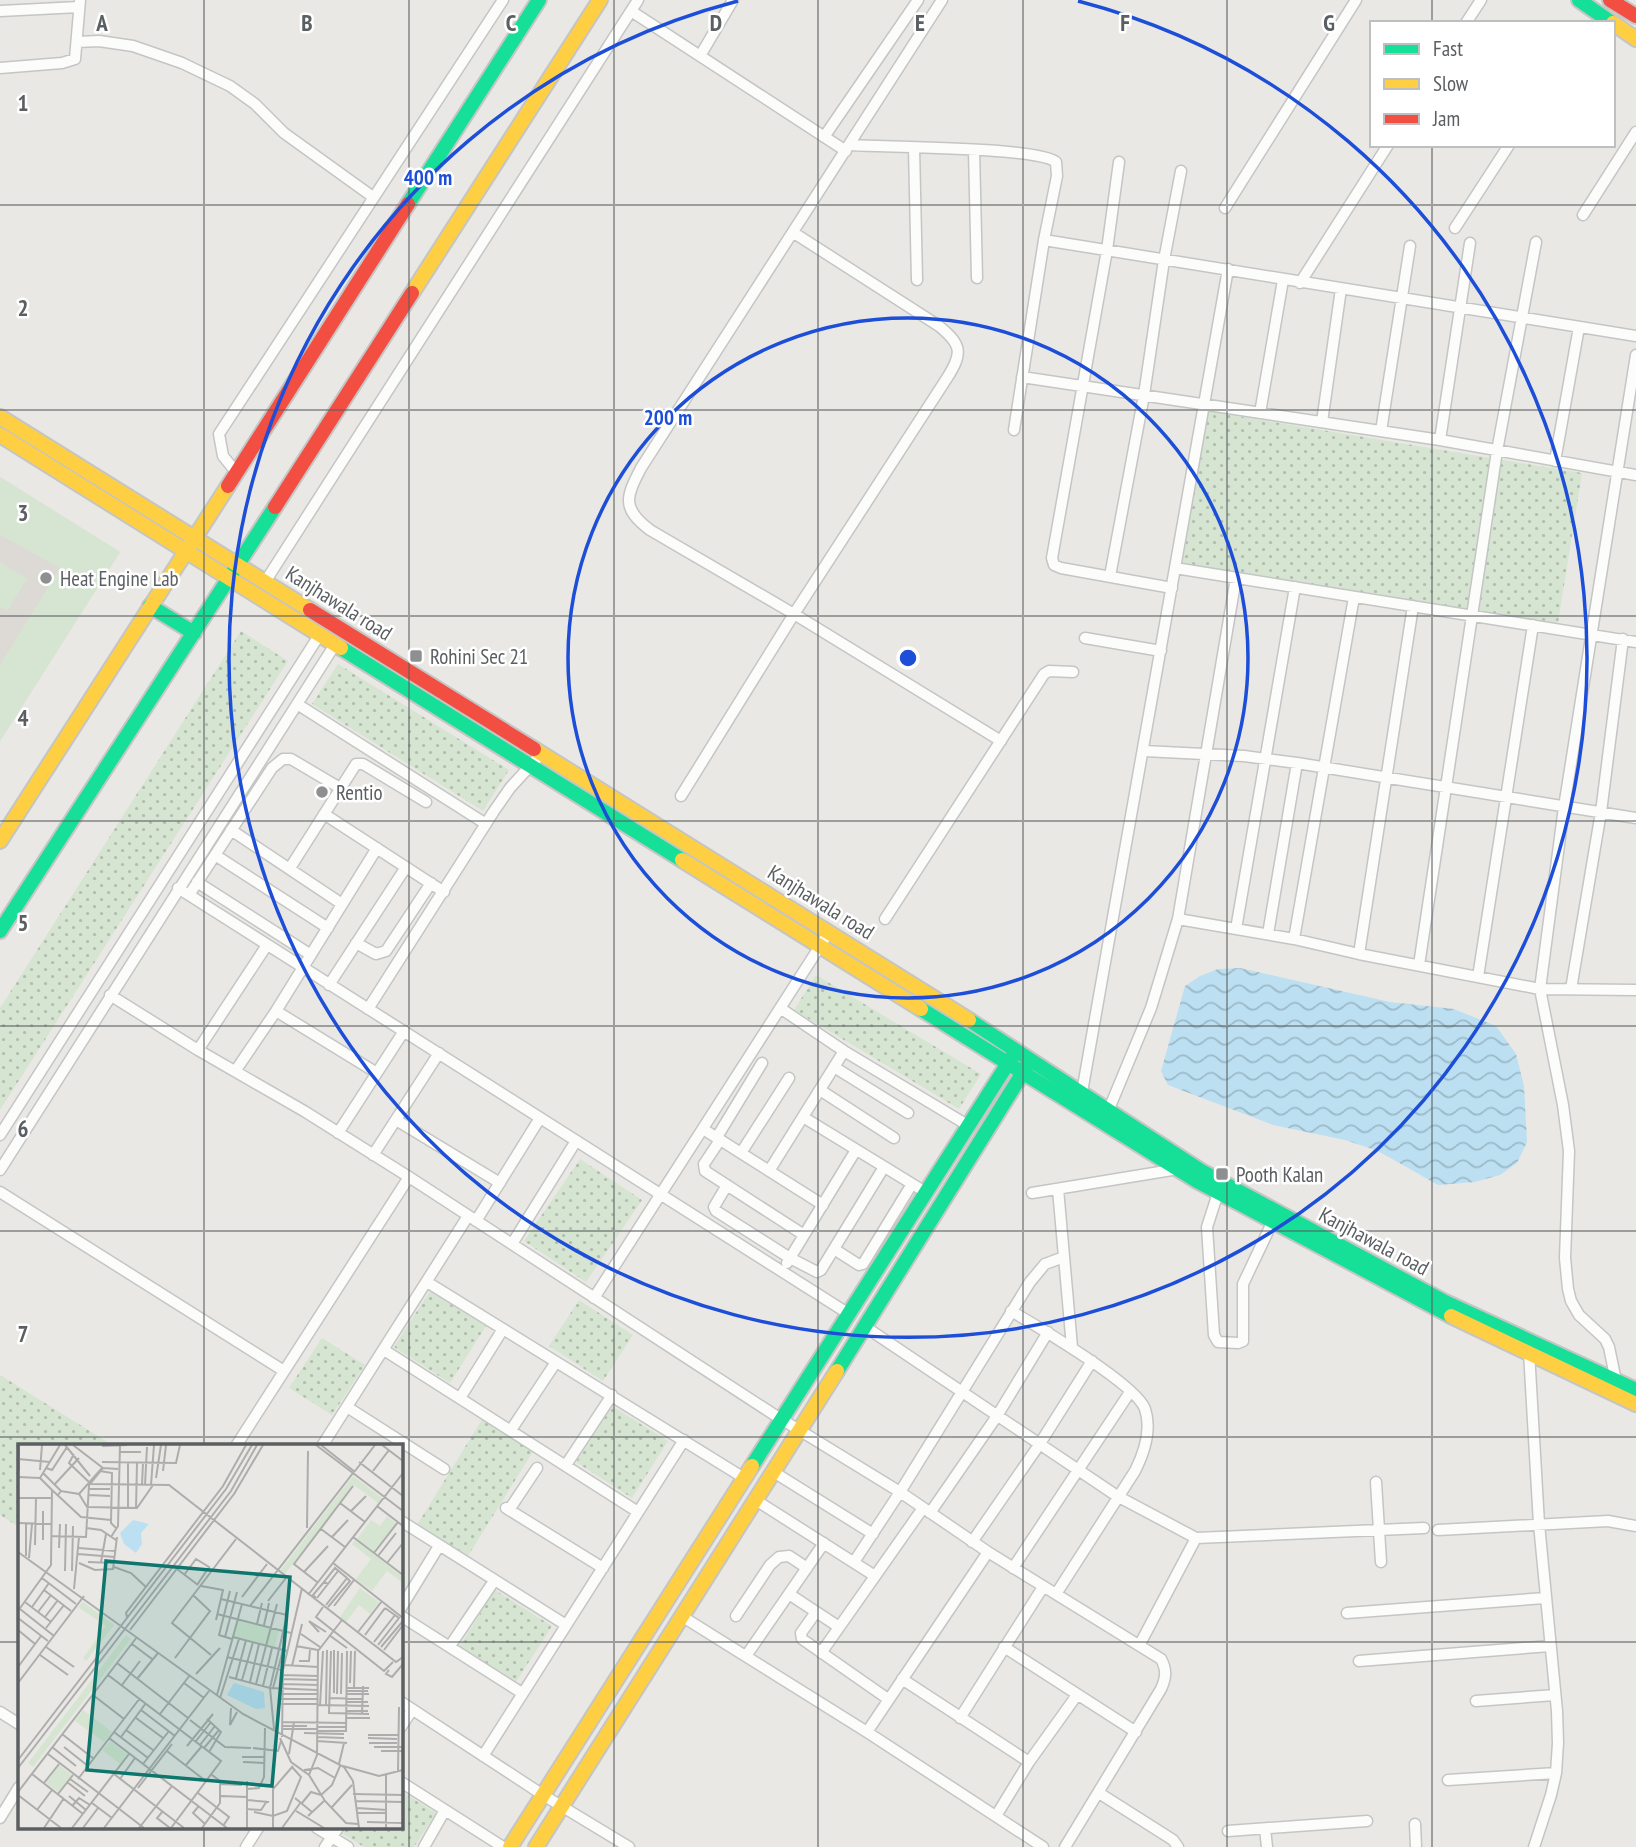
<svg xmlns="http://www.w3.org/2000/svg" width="1636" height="1847" font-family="'PT Sans Narrow',sans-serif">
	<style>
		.education { fill: #dddad5 }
		.green { fill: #d6e5d1 }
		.park { fill: url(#park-dots) }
		.water { fill: url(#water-waves) }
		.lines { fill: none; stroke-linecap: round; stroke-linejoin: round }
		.street-casing { stroke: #c4c5c5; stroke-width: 13 }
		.fast-casing { stroke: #c4c5c4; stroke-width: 18 }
		.slow-casing { stroke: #c4c5c4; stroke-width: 18 }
		.jam-casing { stroke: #c4c5c4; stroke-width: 18 }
		.street { stroke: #fcfcfb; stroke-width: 10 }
		.fast { stroke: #16e098; stroke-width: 14 }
		.slow { stroke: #ffcf43; stroke-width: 14 }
		.jam { stroke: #f24e42; stroke-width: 14 }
		.grid { fill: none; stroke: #5b5f62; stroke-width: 2; stroke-opacity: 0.55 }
		.ring { fill: none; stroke: #1d4ed8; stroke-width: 3.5 }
		.poi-dot { fill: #8d8f90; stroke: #fff; stroke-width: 2.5 }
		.labels { text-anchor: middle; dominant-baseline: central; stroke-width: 5; stroke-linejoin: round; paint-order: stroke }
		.poi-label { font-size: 21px; fill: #5b5f62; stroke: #fff; text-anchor: start }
		.street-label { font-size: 21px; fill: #5b5f62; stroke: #fff }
		.inset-road { fill: none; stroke: #adadad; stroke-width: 2 }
		.view { fill: #0f766e; fill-opacity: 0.15; stroke: #0f766e; stroke-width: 3.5 }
		.inset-edge { fill: none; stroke: #5b5f62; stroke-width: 3.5 }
		.grid-label { font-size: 23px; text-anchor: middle; font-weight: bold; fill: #5b5f62; stroke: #fff; stroke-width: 5; stroke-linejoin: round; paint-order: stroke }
		.centre { fill: #1d4ed8; stroke: #fff; stroke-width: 3.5 }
		.ring-label { font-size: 21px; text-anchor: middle; font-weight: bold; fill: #1d4ed8; stroke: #fff; stroke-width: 5; stroke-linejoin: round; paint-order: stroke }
	</style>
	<defs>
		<pattern id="park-dots" width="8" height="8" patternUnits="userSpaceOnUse" patternTransform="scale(1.75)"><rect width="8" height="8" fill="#d6e5d1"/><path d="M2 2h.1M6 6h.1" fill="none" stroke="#b1bdad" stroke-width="1.8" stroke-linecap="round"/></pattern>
		<pattern id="water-waves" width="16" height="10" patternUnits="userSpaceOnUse" patternTransform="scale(1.75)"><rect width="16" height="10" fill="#bce0f2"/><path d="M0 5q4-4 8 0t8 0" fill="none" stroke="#9cb9c7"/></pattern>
	</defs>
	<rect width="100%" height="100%" fill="#eae8e5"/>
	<path class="education" d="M0 477 120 552 0 741Z"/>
	<path class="green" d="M0 477 120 552 0 741V665L60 568 0 535Z
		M0 562 27 579 7 611 0 607Z"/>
	<path class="park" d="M1207 411 1582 473 1558 623 1182 564Z
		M241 631 288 661 0 1110V1008Z
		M338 664 509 770 483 811 312 704Z
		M816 975 981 1074 959 1109 794 1010Z
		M580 1159 642 1200 586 1282 524 1241Z
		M430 1291 486 1326 450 1383 394 1347Z
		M579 1300 633 1335 603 1381 549 1346Z
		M322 1338 365 1365 332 1415 289 1388Z
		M0 1375 114 1446H19V1527L0 1515Z
		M612 1406 668 1441 632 1498 576 1462Z
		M486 1413 537 1445 468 1556 417 1525Z
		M495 1590 552 1626 516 1682 459 1647Z
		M401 1791 436 1813 414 1847H364L343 1834 347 1828H401Z"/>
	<path class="water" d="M1240 968 1390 1002 1454 1009 1496 1026 1516 1054 1524 1086 1527 1142 1517 1163 1500 1175 1475 1182 1438 1185 1378 1151 1345 1140 1273 1125 1168 1085 1161 1071 1185 986 1200 976 1218 969Z"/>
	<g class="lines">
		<defs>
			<path id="street" d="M942 0 641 468C626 497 621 508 650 530L794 614 1001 741
				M0 11 79 7
				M631 11 846 151
				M1466 23 1481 0
				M77 42 99 41 133 46 182 63 230 86 255 104 284 133 373 197
				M700 56 733 0
				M0 68 62 63 75 59 80 0
				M824 137 918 0
				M849 145C883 147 1037 147 1056 162L1057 176 1044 240 1014 430
				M914 148 917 280
				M974 150 977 278
				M1119 162 1107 250 1052 558 1054 565 1061 568 1172 588
				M1225 208 1356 0
				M1583 215 1636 132
				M1455 228 1509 145
				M1044 240 1636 336
				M1300 283 1388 145
				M1022 377 1440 440 1636 475
				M1260 413 1283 280
				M1322 422 1341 289
				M1381 431 1410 246
				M1440 440 1470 243
				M1555 461 1579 327
				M236 472 223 456 219 434 503 0
				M1175 568 1636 642
				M1110 576 1144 395 1164 260 1181 171
				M265 582 638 0
				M1085 638 1161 651
				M297 704 486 824
				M1144 751 1244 756 1297 763 1636 818
				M681 796 794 614 947 378C963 353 962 345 939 326L794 233
				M324 814 444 892
				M231 830 342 904
				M215 855 328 928
				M290 868 356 764H363L426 802
				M197 882 311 955
				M178 888 849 1314
				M189 895 272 768 283 759H291L340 788
				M885 919 1044 674 1049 671 1073 672
				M1178 919 1294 939 1359 954 1540 989 1636 990
				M1236 929 1295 587
				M1268 934 1297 763
				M1294 939 1354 597
				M356 943 376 954 386 951 431 883
				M1359 954 1413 606
				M1419 965 1497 451 1536 242
				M1478 977 1533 625
				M329 985 406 867
				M1571 989 1601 812 1623 639
				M110 995 198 1050 304 1111 409 1177 773 1414 900 1492 988 1552 1161 1659C1167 1670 1166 1678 1161 1689L1065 1847
				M780 1008 844 1051 969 1126
				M368 1009 494 811 510 788 542 753
				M276 1011 377 1073
				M198 1050 267 945
				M834 1067 908 1113
				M236 1070 276 1011 377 848
				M820 1090 894 1138
				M1082 1092 1228 269
				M1109 1109 1151 1008 1178 919 1236 578
				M803 1117 927 1193
				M396 1120 500 1183
				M703 1129 823 1205
				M338 1133 404 1031
				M0 1135 320 634
				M717 1137 762 1063
				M720 1140 704 1164 705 1171 804 1235
				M741 1153 789 1078
				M373 1155 439 1053
				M0 1170 336 643
				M769 1171 844 1051
				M727 1185 714 1207 716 1211 790 1258 817 1272 821 1270 884 1167
				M1058 1189 1072 1347
				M0 1192 284 1371
				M1032 1193 1178 1169
				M1218 1193 1207 1227 1214 1335 1218 1342 1238 1343 1243 1341V1284L1272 1223
				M476 1221 540 1118
				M512 1244 576 1141
				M834 1249 859 1265 863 1264 912 1184
				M787 1263 856 1150
				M427 1282 744 1478
				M594 1298 829 932
				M1011 1311C1037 1326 1137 1385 1145 1409 1152 1430 1144 1453 1135 1471L1056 1594
				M864 1326 1117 1496 1196 1538 1424 1528
				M384 1350 638 1512
				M1529 1352 1539 1524 1557 1711 1558 1743 1556 1773 1551 1795 1534 1847
				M1616 1381 1609 1347 1605 1339 1579 1315 1571 1301 1568 1289 1565 1258 1569 1151 1563 1105 1540 989 1564 807 1636 355
				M460 1398 503 1329
				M347 1407 444 1469
				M511 1430 556 1362
				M236 1446 409 1177
				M322 1446 468 1216
				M566 1465 612 1395
				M772 1471 873 1534
				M1376 1482 1381 1562
				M754 1499 875 1576
				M506 1508 603 1568
				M509 1510 537 1468
				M930 1513 997 1416 1048 1332
				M401 1521 566 1625
				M1438 1530 1608 1521 1636 1526
				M972 1542 1039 1445 1092 1361
				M854 1562 900 1492 1030 1282 1045 1264 1064 1257
				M1013 1568 1130 1392
				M789 1594 839 1627
				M401 1608 439 1546
				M816 1612 801 1633 802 1639 888 1699
				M1347 1613 1545 1598
				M401 1616 522 1693
				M736 1616 770 1565 779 1557 789 1556 807 1568
				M683 1617 867 1732 1043 1847
				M1140 1644 1196 1538
				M450 1646 494 1581
				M1004 1647 1136 1732
				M821 1653 923 1508
				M746 1656 824 1543
				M1359 1661 1550 1646
				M902 1679 1029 1762
				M1476 1701 1555 1695
				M401 1702 543 1795 629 1847
				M0 1712 19 1724
				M960 1718 1043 1587
				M401 1727 412 1710
				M867 1732 988 1552
				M483 1756 684 1440
				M1448 1780 1556 1773
				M401 1782 503 1847
				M1099 1793 1173 1840 1178 1847
				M996 1816 1029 1762 1077 1695
				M0 1818 19 1787
				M1415 1824 1416 1847
				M317 1828 348 1847
				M1265 1829 1267 1847
				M1228 1831 1367 1821
				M246 1847 258 1828
				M325 1847 338 1828
				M424 1847 445 1810"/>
			<path id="fast" d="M1579 0 1612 23
				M408 204 539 0
				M150 606 194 633
				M341 648 682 860
				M0 931 275 507
				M921 1009 1197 1181 1451 1316
				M969 1020 1203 1172 1443 1301 1636 1390
				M837 1371 1027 1066
				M752 1466 1012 1057"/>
			<path id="slow" d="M1613 23 1636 39
				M412 293 600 0
				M0 417 310 610
				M0 435 341 648
				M534 749 969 1020
				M0 841 228 486
				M682 860 921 1009
				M1451 1316 1636 1404
				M510 1847 752 1466
				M536 1847 837 1371"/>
			<path id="jam" d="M1610 0 1636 16
				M228 486 408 204
				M275 507 412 293
				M310 610 534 749"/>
		</defs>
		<use href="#street" class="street-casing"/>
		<use href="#fast" class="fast-casing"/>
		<use href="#slow" class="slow-casing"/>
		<use href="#jam" class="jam-casing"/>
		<use href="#street" class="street"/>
		<use href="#fast" class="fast"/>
		<use href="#slow" class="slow"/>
		<use href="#jam" class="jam"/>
	</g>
	<path class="grid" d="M204 0V1446M409 0V1847M614 0V1847M818 0V1847M1023 0V1847M1227 0V1847M1432 0V23M1432 145V1847M0 205H1636M0 410H1636M0 616H1636M0 821H1636M0 1026H1636M0 1231H1636M0 1437H1636M0 1642H19M401 1642H1636M204 1828V1847"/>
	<g class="ring">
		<circle cx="908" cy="658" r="340"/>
		<path d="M1078 1A679 679 0 1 1 738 1"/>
	</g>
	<g class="poi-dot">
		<circle cx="46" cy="578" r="7"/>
		<rect x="409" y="649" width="14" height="14" rx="3.5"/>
		<circle cx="322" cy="792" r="7"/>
		<rect x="1215" y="1167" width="14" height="14" rx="3.5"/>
	</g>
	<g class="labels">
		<g class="poi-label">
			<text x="60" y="578">Heat Engine Lab</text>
			<text x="430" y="656">Rohini Sec 21</text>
			<text x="336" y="792">Rentio</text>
			<text x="1236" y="1174">Pooth Kalan</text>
		</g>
		<g class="street-label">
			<text transform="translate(339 603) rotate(32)">Kanjhawala road</text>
			<text transform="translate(821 902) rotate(32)">Kanjhawala road</text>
			<text transform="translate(1374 1241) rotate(28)">Kanjhawala road</text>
		</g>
	</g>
	<g transform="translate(18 1444)">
		<rect width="385" height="385" fill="#eae8e5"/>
		<path d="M65 158 96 181 68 217 65 214 88 182 60 163Z" fill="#d6e5d1"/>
		<path d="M335 32 364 54 360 59 336 41 267 130 262 127ZM369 72 379 80 357 108 339 95 353 76 362 82ZM337 96 385 133V139L369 127 354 147 338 135 353 115 334 100ZM342 144 361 158 352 170 341 161 328 178 322 173ZM220 176 261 186 257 203 215 193ZM108 191 113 195 15 323 10 319ZM65 266 94 288 86 298 57 277ZM92 297 109 310 102 320 84 306ZM41 321 54 331 40 348 28 339Z" fill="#d6e5d1"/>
		<path d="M115 76 131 80 123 89 124 100 118 109 106 100 102 89ZM216 239 246 248 247 264 238 265 209 251Z" fill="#bce0f2"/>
		<path class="inset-road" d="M47 1 72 32M55 1 85 24 100 25M298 1 385 67M303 1 337 28M364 1 385 17M84 2 109 1M101 8H123M56 10 51 19 73 40 151 41 378 218 385 213M0 15 32 18M84 18 158 19 162 1M341 18 385 52M28 24 34 26 49 3M22 26 24 1M1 27V1M82 27 94 29 93 79 99 85M145 27 148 1M337 27 357 1M355 27 371 6M25 29 43 47M0 33 22 34M138 34 143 1M36 41 61 14M124 41 125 19M127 41 129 3M133 41 136 1M70 45H92M34 46 63 73 93 76M61 50 84 24M40 51 43 47 61 50 69 63 119 64 135 41M70 51 92 52M0 54H33M322 59 347 78M359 62 385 82M110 63V18M118 64 119 19M333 67 348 52M0 79 33 80M68 84 83 86 98 96M289 84 290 7M303 85 327 103M33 92 68 93 71 41 85 24M93 93 100 82 102 1M314 93 330 76M335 93 385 131M25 96V67M17 101 18 54M41 104 42 80M61 104 97 107M0 108 225 270 326 323 335 337 341 384M356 109 380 78M60 110 97 113M8 112V79M360 112 378 89M11 114 14 80M70 118 96 119M83 118 88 90M61 119 77 126 95 125 99 93M315 119 385 174M369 119 385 99M96 123 113 129 128 143M159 125 180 141M47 127 48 80M54 127 55 82M286 128 310 102M166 131 178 115 191 123 179 141M24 134 58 160M299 138 276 120 335 42M310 140 306 138 317 124 329 134M183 142 205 146 198 176M56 145 61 93M26 146 53 167M212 147 201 191 214 195M290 151 385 29M224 153 249 120M298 154 295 151 306 138M299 154 320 127M203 155 269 171M250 157 268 134M7 158 33 178M308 161 329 134M232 162 335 29M316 162 336 136M14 163 31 139M305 163 298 173 366 227 375 218M310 163 332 137 329 134M2 165 36 192M0 167 33 121 34 46 22 34 42 1M20 168 33 151M199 170 273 189M27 173 40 156M109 173 108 169 205 42 228 1M0 174 30 197M239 180 244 159M246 181 251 159M28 184 46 161M0 186 17 200M112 186 216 50 245 1M301 188 291 177 308 188M340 188 364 157M283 190 302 203M311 191 329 204M347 191 367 164M207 193 219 148M215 193 269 207M356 198 377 171M114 200 134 215M360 201 381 174 367 164M278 202 300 206M28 203 56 223M363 203 385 177M366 206 385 181M313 207 311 269 351 270M22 211 50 231M193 211 154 179 218 95M209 213 265 226M157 214 192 167 175 151M281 217H291L292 206M99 219 170 274M266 221 300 223M274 222 284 180M0 223 23 192M371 226 368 230 374 233 385 220M178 230 202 204M90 231 203 317 153 384M265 231 300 232M211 233 252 244 299 246M218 234 228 196M119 235 140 209M264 235 300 236M224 236 235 198M232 238 241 200M0 239 66 152M166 239 186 254M332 239 333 207M238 240 259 160M264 240 300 241M104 241 122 217M245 242 254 204M255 244 265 206M328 244H351M336 244 337 207M328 247H350M316 249V206M263 250H299M319 250 320 207M323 250 324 209M329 250H351M75 251 106 275M199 251 224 160M202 254 221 195M312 254 344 255M263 255H299M328 258H350M263 260H299M300 261 351 262M302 261 305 207M308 261 309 206M213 264 212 281 219 268M123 266 157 292M328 267H350M142 270 172 231M344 270 345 242M118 274 145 294M328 274H352M189 275 203 288 191 308M172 276 207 303 233 304M264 278 328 279M264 282H289M299 283H328M256 285 252 244 269 171M264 285H299M108 286 135 306M299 287H328L329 207M96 288 130 314M286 289 326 290M44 290 76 315M350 291H380M103 293 128 259M264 293 265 226 284 144M300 293 326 294M91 294 209 384M262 294 273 318 291 331 307 357 328 379 340 380M350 294 379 295M178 297 193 278M299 297 329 299M351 299H379M182 301 197 282M169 302 195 270M34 303 58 322M46 303 70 322M356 303H385M186 304 201 286M235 304 260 307 263 297M149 307 189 338M363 307H385M30 310 126 384M271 310 276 278M224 313H246M0 316 208 45 234 1M225 318 246 319M125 320 151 287M321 320 326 299M168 321 184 302M325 322 361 332 385 326M0 324 213 47 239 1M286 326 300 324 317 334M380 327 381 263M14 330 65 370M96 330 166 384M291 331 299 311 300 207 324 176M368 331V384M52 335 70 348M60 335 122 254M102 335 117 314M49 338 67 352M26 339 41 320M202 340 224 341M120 344 154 300M229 345 241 344 246 333 247 284M0 348 119 193M180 349 211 373 205 382M40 350 55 331M335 350 385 351M0 351 43 384M303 351 314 341 322 322M51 352 68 366M203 352 229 353M277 354 294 368M229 356 251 358M338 357 385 358M74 359 94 374M284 359 293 348 303 351M55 361 61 354 72 361M180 363 175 369 187 380M314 363 334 341M339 364 369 366M228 365 243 366 249 357M19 366 34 346M145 367 139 374 152 384M278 367 306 384M236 368 255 372 269 367 283 333 274 323M339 369H369M290 372 306 357M349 378 385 379M26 384 46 354M54 384 111 310M65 384 80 364M86 384 191 247M121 384 154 342M184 384 202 359V337L194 331M229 384V337M255 384V345L275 322M264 384 283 358"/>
		<path class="view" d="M88 117 272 133 254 342 69 326Z"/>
		<rect width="385" height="385" class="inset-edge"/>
	</g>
	<g class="grid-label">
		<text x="102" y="31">A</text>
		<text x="307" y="31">B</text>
		<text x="511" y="31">C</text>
		<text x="716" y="31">D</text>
		<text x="920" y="31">E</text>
		<text x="1125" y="31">F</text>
		<text x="1329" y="31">G</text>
		<text x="23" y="111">1</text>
		<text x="23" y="316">2</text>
		<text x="23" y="521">3</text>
		<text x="23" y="726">4</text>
		<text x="23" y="931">5</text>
		<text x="23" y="1137">6</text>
		<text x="23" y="1342">7</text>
	</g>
	<circle cx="908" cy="658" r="10" class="centre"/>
	<g class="ring-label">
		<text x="428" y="185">400 m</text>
		<text x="668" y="425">200 m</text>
	</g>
	<rect x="1370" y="21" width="245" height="126" fill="#ffffff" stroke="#bdbfc0" stroke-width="2"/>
	<rect x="1384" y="44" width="35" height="10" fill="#16e098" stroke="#bdbfc0" stroke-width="2"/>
	<text x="1433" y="56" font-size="21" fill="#5b5f62">Fast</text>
	<rect x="1384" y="79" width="35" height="10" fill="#ffcf43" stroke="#bdbfc0" stroke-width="2"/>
	<text x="1433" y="91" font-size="21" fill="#5b5f62">Slow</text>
	<rect x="1384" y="114" width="35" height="10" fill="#f24e42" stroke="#bdbfc0" stroke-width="2"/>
	<text x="1433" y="126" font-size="21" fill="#5b5f62">Jam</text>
</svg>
